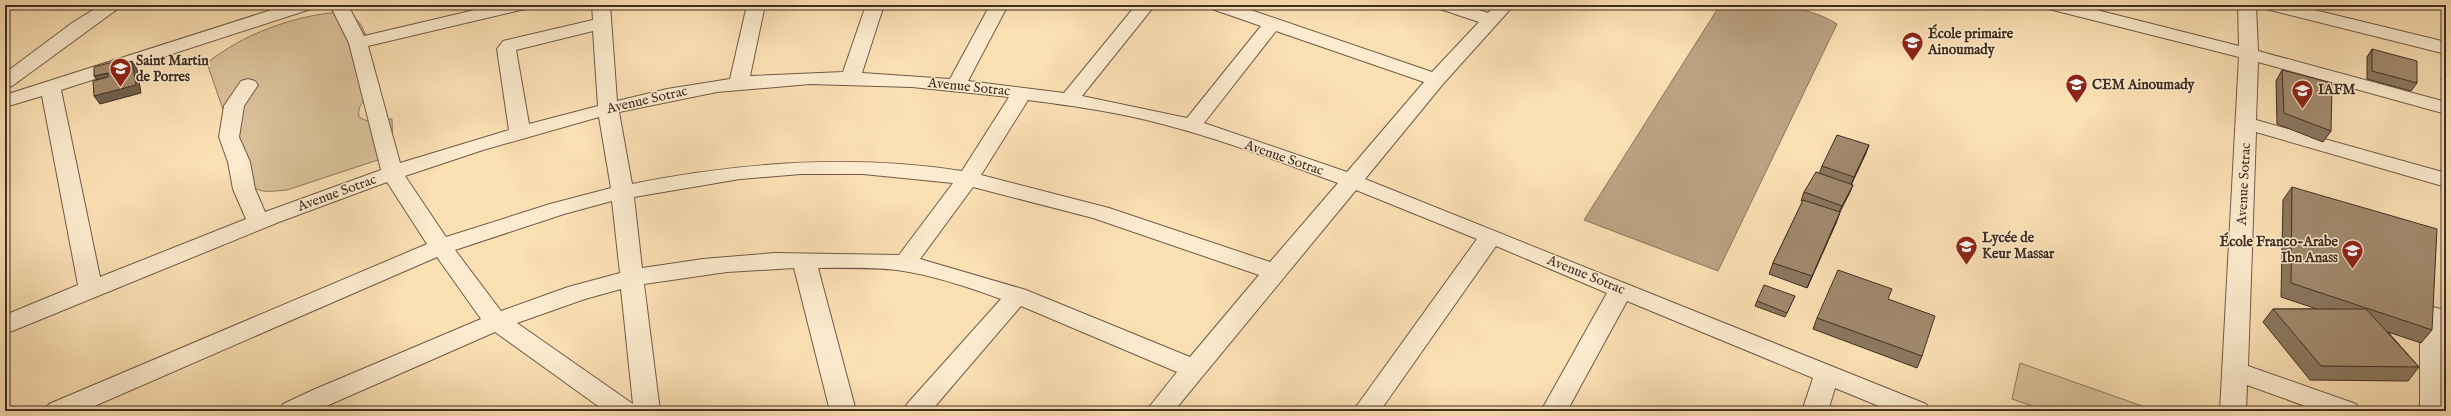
<svg xmlns="http://www.w3.org/2000/svg" width="2451" height="416" font-family="'IM FELL English',serif">
	<style>
		.green { fill: #dbc29b; stroke: #8e785f }
		.water { fill: #bca383; stroke: #8b745d }
		.lines { fill: none; stroke-linecap: round; stroke-linejoin: round }
		.minor-casing { stroke: #705a47; stroke-width: 2 }
		.minor { fill: #fcebce; fill-rule: evenodd }
		.wall { fill: #8b775f; stroke: #412d23 }
		.shaded-wall { fill: #71614d; stroke: #412d23 }
		.building { fill: #a28a6e; stroke: #412d23 }
		.labels { text-anchor: middle; dominant-baseline: central; stroke-width: 3; stroke-linejoin: round; paint-order: stroke }
		.poi-label { font-size: 14px; font-weight: bold; fill: #412d23; stroke: #fcebce; text-anchor: start }
		.street-label { font-size: 14px; fill: #412d23; stroke: #fcebce }
	</style>
	<rect width="100%" height="100%" fill="#fbe0b4"/>
	<filter id="stains"><feTurbulence type="fractalNoise" baseFrequency=".005" numOctaves="4"/><feColorMatrix values="0 0 0 0 .2 0 0 0 0 .09 0 0 0 0 .02 0 0 0 .5 -.17"/></filter>
	<radialGradient id="worn" r=".72"><stop offset=".6" stop-color="#630" stop-opacity="0"/><stop offset="1" stop-color="#630" stop-opacity=".3"/></radialGradient>
	<path class="green" d="M341 12C347 14 354 16 358 21 370 33 374 77 372 94 364 101 357 105 359 117L367 121 392 119 393 155 287 190C272 191 258 195 248 182L207 63C243 34 295 15 341 12Z
		M2020 363 2145 407 2144 411H2047L2012 399Z"/>
	<path class="water" d="M1720 5C1758 5 1803 2 1837 24L1718 271 1584 220Z"/>
	<g class="lines">
		<defs>
			<path id="minor" d="M101 5H123L12 86 5 88V73L72 23Z
				M287 5H314L311 9 61 90 100 277 246 219 233 189 228 162 219 137 224 106 241 81 248 79 255 81 258 85 244 106 239 137 250 162 255 189 265 212 381 170 349 43 330 5H348L364 36 496 5H528L525 9 368 46 400 163 509 130 497 49 503 41 593 20 592 5H610L617 101 667 89 730 79 747 5H765L750 76 843 72 866 5H884L862 73 950 79 990 5H1008L968 81 1064 93 1136 5H1155L1082 96 1187 118 1261 26 1212 9 1209 5H1236L1432 72 1479 22 1440 9 1437 5H1464L1488 13 1495 5H1514L1443 84 1365 179 1926 404 1930 411H1891L1835 388 1828 411H1802L1813 378 1627 301 1567 411H1541L1607 293 1496 246 1380 411H1353L1477 239 1356 190 1174 411H1146L1177 372 1021 306 931 411H903L907 404 1001 299C967 287 933 275 897 270 871 267 844 268 818 268L856 411H830L794 268 727 272 644 284 660 411H605L495 332 315 411H279L283 404 313 390 481 319 437 257 83 411H45L49 404 427 244 387 182 279 222 5 334V315L78 285 42 96 5 107V95ZM593 31 598 106 529 124 516 50ZM1276 31 1424 82 1347 172 1204 123ZM810 84 912 87 1009 97 962 171C851 154 742 162 632 184L619 112 717 92ZM1028 100C1073 106 1118 112 1162 124 1221 139 1280 162 1338 183L1270 262 1109 208 981 175ZM599 117 611 188 550 204 446 237 405 176 483 150ZM801 174H863L953 183 899 255 775 253 703 259 642 268 634 197 740 179ZM973 187 1093 218 1259 275 1190 357 1026 290 920 259ZM612 201 620 273 568 287 501 311 455 250 564 214ZM621 289 633 404 517 323 585 299Z
				M2046 5H2077L2239 46 2238 5H2256L2258 51 2446 102V114L2258 62 2256 120 2446 173V187L2256 132 2248 366 2356 404 2360 411H2319L2247 385 2246 411H2220L2239 57 2049 9Z
				M2263 5H2294L2446 42V54L2266 9Z
				M2432 307 2441 309 2444 315 2446 411H2420V315L2423 309Z"/>
		</defs>
		<use href="#minor" class="minor-casing"/>
		<use href="#minor" class="minor"/>
	</g>
	<path class="wall" d="M2372 49 2417 83 2411 91 2367 79V57Z
		M2282 70 2331 131 2323 142 2277 124 2276 81Z
		M2446 72V96L2441 79Z
		M1866 153 1851 185H1853L1849 194 1840 212 1836 223 1807 288 1769 274 1773 263 1803 201H1801L1804 192 1819 174 1822 166Z
		M2292 187 2432 330 2421 343 2388 332 2419 367 2408 381 2310 380 2263 322 2273 309H2317L2281 297 2283 200Z
		M1795 296 1785 317 1755 306 1757 301Z
		M1888 299 1922 356 1917 368 1813 329 1817 318Z"/>
	<path class="shaded-wall" d="M132 61 137 69 141 93 100 104 94 96Z
		M108 73 113 81 100 84 94 76Z
		M1869 145 1866 153 1851 185 1854 177Z
		M1853 185 1849 194 1838 214 1842 206Z
		M1840 212 1836 223 1807 288 1812 276Z"/>
	<path class="building" d="M2372 49 2417 61V83L2372 71Z
		M116 61V65L132 61 136 85 94 96 93 81 108 77V73L94 76V67Z
		M2282 70 2332 83 2331 131 2284 113Z
		M1837 135 1869 145 1854 177 1822 166Z
		M1816 172 1853 185 1842 206 1804 192Z
		M2292 187 2437 229 2432 330 2291 283Z
		M1803 200 1840 212 1812 276 1773 263Z
		M1838 270 1892 289 1888 299 1935 316 1922 356 1817 318Z
		M1764 285 1795 296 1787 313 1757 301Z
		M2273 309H2366L2419 367 2321 366Z"/>
	<defs>
		<symbol id="school-pin" viewBox="-11 -11 22 30"><path d="M0 17L-7.5 6A9.5 9.5 0 1 1 7.5 6Z" fill="#8f2418" stroke="#fcebce"/><path d="M0-5L7-2L0 1L-7-2ZM-4 1L0 2.5L4 1V4Q0 6-4 4Z" fill="#fff"/></symbol>
	</defs>
	<g fill-rule="evenodd">
		<use href="#school-pin" x="1900" y="30" width="25" height="34"/>
		<use href="#school-pin" x="108" y="56" width="25" height="34"/>
		<use href="#school-pin" x="2064" y="72" width="25" height="34"/>
		<use href="#school-pin" x="2290" y="78" width="25" height="34"/>
		<use href="#school-pin" x="1954" y="234" width="25" height="34"/>
		<use href="#school-pin" x="2340" y="238" width="25" height="34"/>
	</g>
	<g class="labels">
		<g class="poi-label">
			<text x="1928" y="34">École primaire<tspan x="1928" dy="16">Ainoumady</tspan></text>
			<text x="136" y="61">Saint Martin<tspan x="136" dy="16">de Porres</tspan></text>
			<text x="2092" y="85">CEM Ainoumady</text>
			<text x="2318" y="90">IAFM</text>
			<text x="1982" y="238">Lycée de<tspan x="1982" dy="16">Keur Massar</tspan></text>
			<text x="2338" y="242" text-anchor="end">École Franco-Arabe<tspan x="2338" dy="16">Ibn Anass</tspan></text>
		</g>
		<g class="street-label">
			<text transform="translate(969 87) rotate(6)">Avenue Sotrac</text>
			<text transform="translate(647 100) rotate(-13)">Avenue Sotrac</text>
			<text transform="translate(1284 158) rotate(19)">Avenue Sotrac</text>
			<text transform="translate(2244 184) rotate(-87)">Avenue Sotrac</text>
			<text transform="translate(337 193) rotate(-20)">Avenue Sotrac</text>
			<text transform="translate(1586 275) rotate(22)">Avenue Sotrac</text>
		</g>
	</g>
	<rect width="2451" height="416" fill="none" stroke="#fbe0b4" stroke-width="20"/>
	<rect x="6" y="6" width="2439" height="404" fill="none" stroke="#412d23" stroke-width="2"/>
	<rect x="10" y="10" width="2431" height="396" fill="none" stroke="#412d23"/>
	<rect width="100%" height="100%" filter="url(#stains)"/>
	<rect width="100%" height="100%" fill="url(#worn)"/>
</svg>
